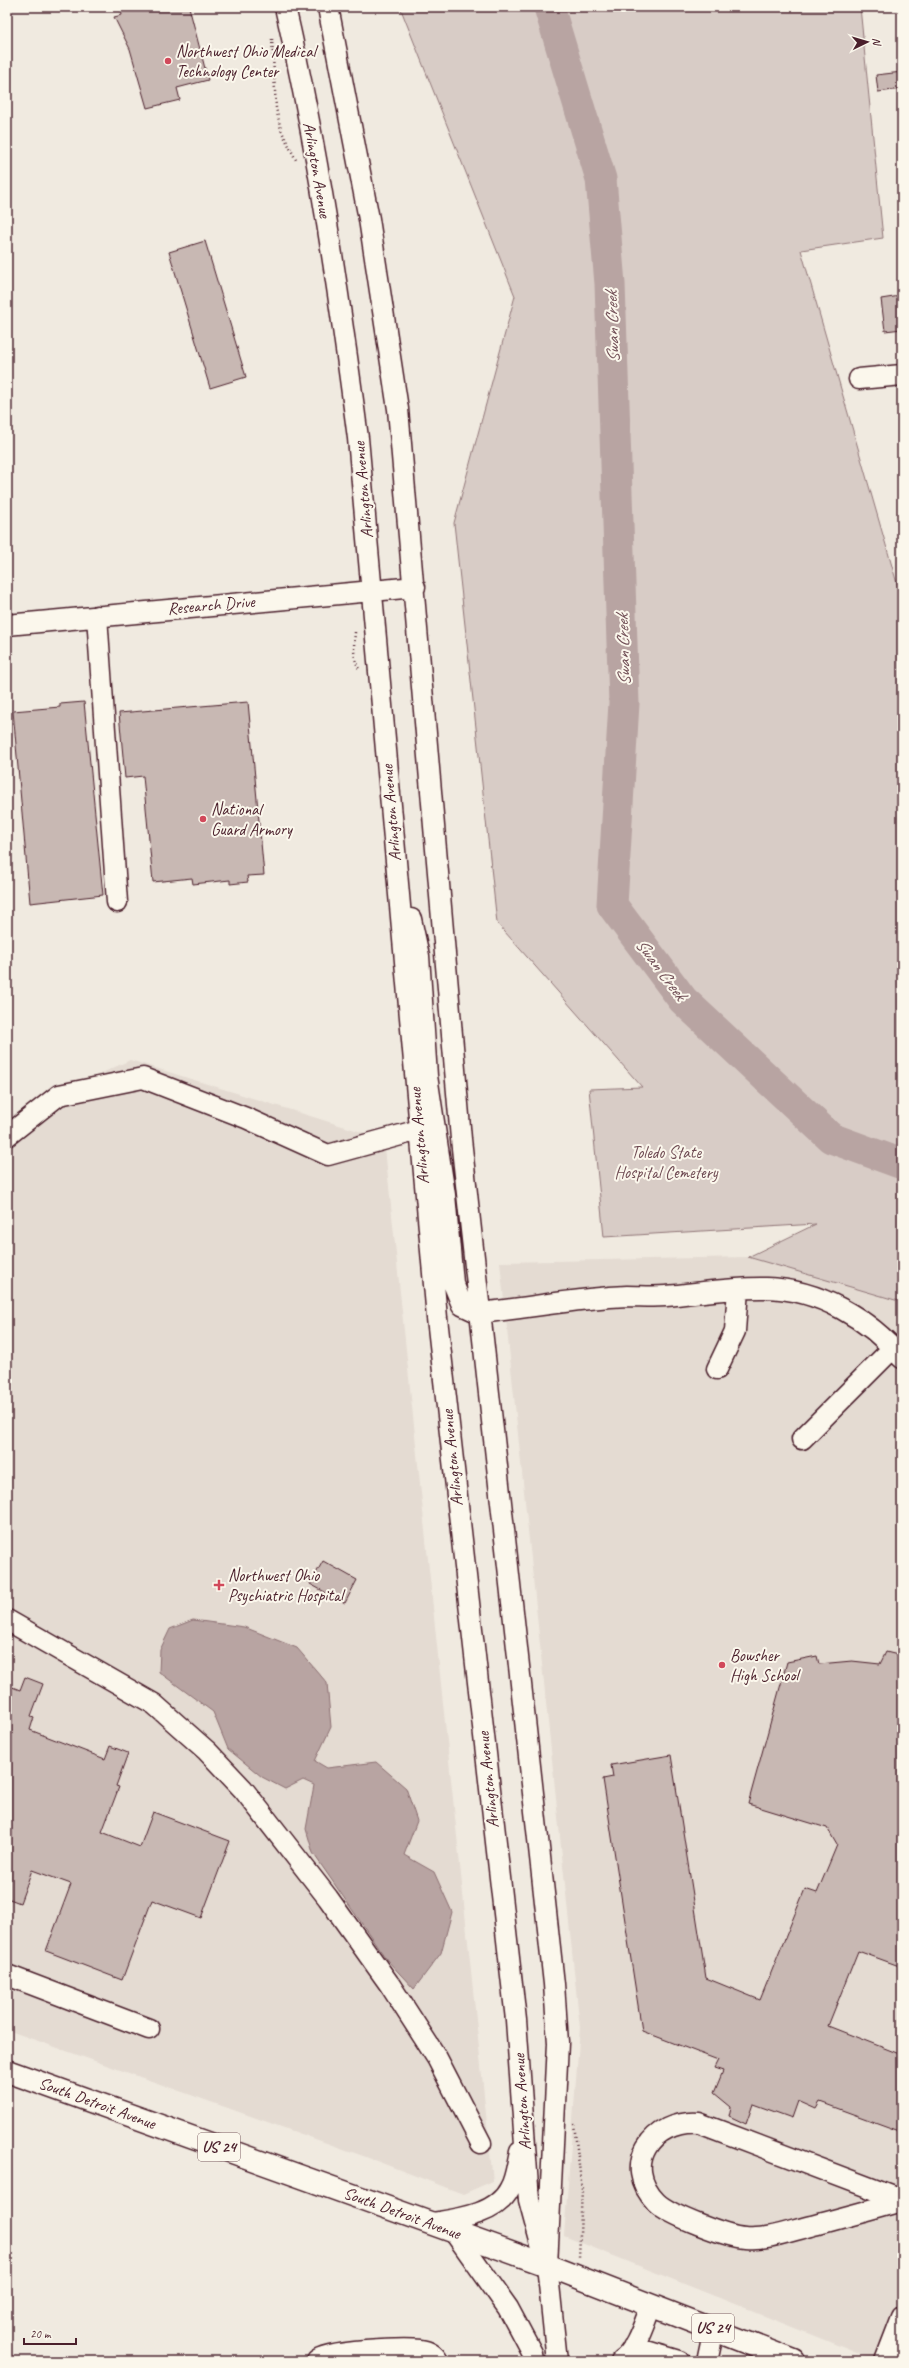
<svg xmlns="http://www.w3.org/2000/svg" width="909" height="2368" font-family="Caveat,sans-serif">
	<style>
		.built { fill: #e4dbd2 }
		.green { fill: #d8ccc6; stroke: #917678 }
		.water { fill: #b8a4a2; stroke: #8c6f72 }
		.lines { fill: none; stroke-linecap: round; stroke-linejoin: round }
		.river { stroke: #b8a4a2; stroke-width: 31 }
		.building { fill: #c8b8b3; stroke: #4a1f2b }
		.minor-casing { stroke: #4a1f2b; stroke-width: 23 }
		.major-casing { stroke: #4a1f2b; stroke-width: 25 }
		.path { stroke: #4a1f2b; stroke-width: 2.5; stroke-dasharray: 1 3; stroke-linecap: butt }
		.minor { stroke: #fbf7ec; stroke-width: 20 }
		.major { stroke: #fbf7ec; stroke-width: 22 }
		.poi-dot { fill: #d1495b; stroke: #fbf7ec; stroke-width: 1.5 }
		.labels { text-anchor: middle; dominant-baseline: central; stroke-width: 4; stroke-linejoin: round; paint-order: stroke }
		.shield { fill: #fbf7ec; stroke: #7f6065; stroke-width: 1 }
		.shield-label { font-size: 16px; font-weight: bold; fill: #4a1f2b }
		.poi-label { font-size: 17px; fill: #4a1f2b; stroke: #fbf7ec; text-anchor: start }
		.street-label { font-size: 17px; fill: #4a1f2b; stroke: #fbf7ec }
		.park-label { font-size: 17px; fill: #6e4a52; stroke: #fbf7ec }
		.water-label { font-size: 18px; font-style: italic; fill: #704e55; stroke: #fbf7ec }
	</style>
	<rect width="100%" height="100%" fill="#f0eae0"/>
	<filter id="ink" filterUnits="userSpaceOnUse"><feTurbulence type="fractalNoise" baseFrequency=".025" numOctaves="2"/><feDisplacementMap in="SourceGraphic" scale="8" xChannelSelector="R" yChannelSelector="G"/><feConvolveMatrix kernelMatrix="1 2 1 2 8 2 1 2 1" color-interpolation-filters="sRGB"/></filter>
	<g filter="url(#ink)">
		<path class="built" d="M130 1060 384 1139 493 2181 463 2194 366 2157 7 2030V1117Z
			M748 1257 902 1302V2361H877L564 2236 580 2028 500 1262Z"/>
		<path class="green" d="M400 7H860L883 238 801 250 900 594 902 614V1302L748 1257 816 1224 604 1237 589 1089 642 1087 497 923 454 523 515 296Z"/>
		<path class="water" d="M193 1620 244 1627 297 1648 327 1683 331 1727 315 1761 327 1768 376 1762 406 1788 417 1821 404 1855 434 1872 452 1912 441 1953 414 1989 387 1960 313 1853 306 1829 314 1785 303 1780 285 1789 262 1777 228 1749 213 1712 159 1672 160 1650 170 1629Z"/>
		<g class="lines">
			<path class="river" d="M549 7 601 179 610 284 624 703 612 905 683 1000 831 1138 902 1164"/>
		</g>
		<path class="building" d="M120 7H189L208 80 177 88 180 100 147 108 130 49 114 17 122 15Z
			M902 72V89L878 92 876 75Z
			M205 241 246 377 210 388 169 252Z
			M900 296 902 329 885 331 881 299Z
			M84 702 103 895 30 903 13 711 60 707V704Z
			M248 702 264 875 247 876 248 882 230 884V880L193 884 192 878 153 882 143 776 125 778 119 713Z
			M323 1561 357 1580 345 1603 310 1584Z
			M886 1652 902 1656V1967L858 1951 828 2026 902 2055V2132L820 2102 816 2109 798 2101 792 2118 753 2104 746 2124 729 2116 731 2107 714 2093 723 2071 714 2068 718 2060 642 2031 603 1779 613 1777 611 1765 671 1755 706 1978 760 2000 805 1889 817 1893 837 1845 827 1828 748 1804 787 1662 817 1656 819 1664 852 1661 880 1664Z
			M25 1677 43 1684 31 1716 34 1717 30 1730 105 1759 110 1746 128 1753 116 1786 119 1787 102 1832 140 1847 153 1812 230 1841 201 1918 152 1900 122 1980 46 1951 71 1884 32 1870 20 1903 7 1898V1685L20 1690Z"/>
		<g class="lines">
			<defs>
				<path id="minor" d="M285 7C318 149 339 294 358 438L437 1318 516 2020 529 2200 542 2248
					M328 7 369 219 398 409 461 1139 554 1984 558 2043 547 2265 557 2361
					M859 379 902 375
					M97 616 117 902
					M7 625 415 587
					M411 919 419 956 427 1076 445 1195 453 1283 462 1305 479 1313C528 1308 578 1298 627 1296 640 1296 653 1297 666 1296 699 1293 733 1287 766 1288 819 1289 869 1319 902 1358
					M7 1136 59 1095 143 1078 246 1118 328 1155 419 1130
					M717 1369 735 1331 738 1289
					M802 1439 893 1348
					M7 1620 154 1704 207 1751 243 1789 328 1898 390 1985 437 2058 481 2143
					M7 1975 149 2029
					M902 2200 699 2123C651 2119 621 2166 656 2202 669 2215 727 2237 745 2238 768 2240 790 2231 811 2226 841 2218 872 2210 902 2201
					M432 2223C457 2219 497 2215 510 2188 516 2178 517 2163 520 2152
					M454 2232 508 2308 532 2353 533 2361
					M633 2347 680 2361
					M317 2361C326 2351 404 2348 420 2350 429 2351 434 2354 438 2361
					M621 2361C637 2350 644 2323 651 2306
					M707 2361 714 2328
					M885 2361 902 2317"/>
				<path id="major" d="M7 2071 547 2265 794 2361"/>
			</defs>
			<use href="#minor" class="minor-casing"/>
			<use href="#major" class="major-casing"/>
			<path class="path" d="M272 39 276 108 281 130 296 160
				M355 632C354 647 352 656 360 671
				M574 2124 582 2189 579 2258"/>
			<use href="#minor" class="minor"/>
			<use href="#major" class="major"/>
		</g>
	</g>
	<g class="poi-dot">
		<circle cx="168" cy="61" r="4"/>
		<circle cx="203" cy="819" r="4"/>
		<path d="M217 1579h4v4h4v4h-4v4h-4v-4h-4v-4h4z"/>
		<circle cx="722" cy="1665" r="4"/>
	</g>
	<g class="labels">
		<g class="shield">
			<rect x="198" y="2133" width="42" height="28" rx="3"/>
			<rect x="692" y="2314" width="42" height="28" rx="3"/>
		</g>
		<g class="shield-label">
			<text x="219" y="2147">US 24</text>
			<text x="713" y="2328">US 24</text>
		</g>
		<g class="poi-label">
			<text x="176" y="51">Northwest Ohio Medical<tspan x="176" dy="20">Technology Center</tspan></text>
			<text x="211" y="809">National<tspan x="211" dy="20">Guard Armory</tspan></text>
			<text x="228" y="1575">Northwest Ohio<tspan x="228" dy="20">Psychiatric Hospital</tspan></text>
			<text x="730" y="1655">Bowsher<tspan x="730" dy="20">High School</tspan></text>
		</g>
		<g class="street-label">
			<text transform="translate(317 170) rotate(80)">Arlington Avenue</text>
			<text transform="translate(363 490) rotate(-95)">Arlington Avenue</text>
			<text transform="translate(211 605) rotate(-5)">Research Drive</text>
			<text transform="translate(391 813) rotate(-95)">Arlington Avenue</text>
			<text transform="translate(419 1136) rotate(-95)">Arlington Avenue</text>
			<text transform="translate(452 1458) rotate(-96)">Arlington Avenue</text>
			<text transform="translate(488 1780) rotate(-96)">Arlington Avenue</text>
			<text transform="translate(522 2102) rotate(-94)">Arlington Avenue</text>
			<text transform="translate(97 2103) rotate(20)">South Detroit Avenue</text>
			<text transform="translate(402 2213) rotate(20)">South Detroit Avenue</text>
		</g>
		<g class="park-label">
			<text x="666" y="1152">Toledo State<tspan x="666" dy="20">Hospital Cemetery</tspan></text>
		</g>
		<g class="water-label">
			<text transform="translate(612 327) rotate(-92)">Swan Creek</text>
			<text transform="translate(623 650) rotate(-92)">Swan Creek</text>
			<text transform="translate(661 969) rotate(53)">Swan Creek</text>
		</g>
	</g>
	<rect width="909" height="2368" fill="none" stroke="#fbf7ec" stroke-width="24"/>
	<rect x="12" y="12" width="885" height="2344" fill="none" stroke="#4a1f2b" stroke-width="1.5" filter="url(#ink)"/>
	<g transform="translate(867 42) rotate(85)" stroke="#fbf7ec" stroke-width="3" paint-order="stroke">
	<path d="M0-3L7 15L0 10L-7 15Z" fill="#4a1f2b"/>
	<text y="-6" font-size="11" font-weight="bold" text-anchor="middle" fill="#4a1f2b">N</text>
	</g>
	<path d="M24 2338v6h52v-6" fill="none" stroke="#4a1f2b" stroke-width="2"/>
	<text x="30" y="2338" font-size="12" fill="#4a1f2b" stroke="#fbf7ec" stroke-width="3" paint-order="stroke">20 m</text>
</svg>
